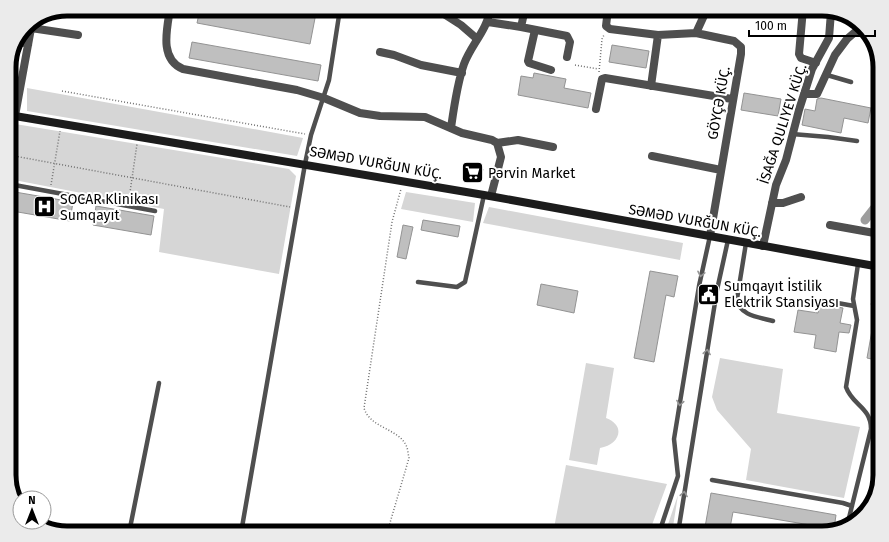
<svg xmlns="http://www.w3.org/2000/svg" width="889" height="542" font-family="'Fira Sans',sans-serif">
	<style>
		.green { fill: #d6d6d6 }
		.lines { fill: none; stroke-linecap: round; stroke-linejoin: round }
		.canal { stroke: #9d9d9d; stroke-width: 9 }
		.building { fill: #bfbfbf; stroke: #939393 }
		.path { stroke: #717171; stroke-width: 1.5; stroke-dasharray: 1 2; stroke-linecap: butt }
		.lane { stroke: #4f4f4f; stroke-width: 4.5 }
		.street { stroke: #4f4f4f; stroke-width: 8 }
		.secondary { stroke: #1c1c1c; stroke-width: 8 }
		.oneway { stroke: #959595 }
		.labels { text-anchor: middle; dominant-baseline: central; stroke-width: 4; stroke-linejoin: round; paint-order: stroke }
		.street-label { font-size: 14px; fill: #000; stroke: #fff }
		.poi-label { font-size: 14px; fill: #000; stroke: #fff; text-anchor: start }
		.rim { fill: none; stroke: #000; stroke-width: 5 }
	</style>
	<rect width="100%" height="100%" fill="#fff"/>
	<path class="green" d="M27 88 303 138 297 156 27 111Z
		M9 123 289 169 296 176 279 274 159 252 164 209 9 179Z
		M406 192 475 203 473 222 401 209Z
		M489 207 683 243 680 260 483 223Z
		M720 358 783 369 777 413 860 427 844 498 746 480 751 449 717 410 712 397Z
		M586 363 614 368 606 418C627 426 619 445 600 448L597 465 569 460Z
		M566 465 667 484 649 533H553Z
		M678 495 672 533H665Z"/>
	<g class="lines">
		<path class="canal" d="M865 220 880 201"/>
	</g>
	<path class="building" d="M200 9H294L316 13 310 44 197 23Z
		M192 42 321 65 318 81 189 58Z
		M612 45 649 51 646 68 609 62Z
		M534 73 566 79 564 88 591 93 588 108 518 95 521 76 533 78Z
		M744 93 781 99 778 116 741 110Z
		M821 98 871 108 868 123 844 118 841 133 802 125 805 109 815 111 817 99Z
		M466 166 483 169 481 178 465 176Z
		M15 192 73 202 70 221 12 211Z
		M96 206 154 216 151 235 93 225Z
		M423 220 460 226 458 237 421 230Z
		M403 225 413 227 406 259 397 257Z
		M650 271 678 276 674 297 666 295 654 362 634 358Z
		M541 284 578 291 574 313 537 305Z
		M820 304 843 308 840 323 851 325 849 333 839 332 836 352 814 348 816 335 794 332 798 310 818 313Z
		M876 308 880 309V361L867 358Z
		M711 493 836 515 834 529 733 512 729 533H704Z"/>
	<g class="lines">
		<path class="path" d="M575 65 598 69
			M599 72 602 39 604 35
			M62 91 305 134
			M9 155 290 207
			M51 185 60 131
			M129 199 137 144
			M387 533 409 458C408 454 408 449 406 445 397 428 370 428 364 408L392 222 401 189"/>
		<path class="lane" d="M827 75 851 82
			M792 134 828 137 857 141
			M9 184 155 211
			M746 243 737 299C740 316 758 317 773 321
			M418 282 457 287 465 282 484 195
			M821 300 854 306
			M873 304 880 305
			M712 480 843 503 852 506
			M847 526 871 429C871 407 852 405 846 387L857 320 853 299 858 264
			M129 533 159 383
			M241 533 305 164 311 135 329 80 340 9
			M659 533 678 476 674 439 699 286 710 236
			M678 533 717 290 728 240"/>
		<path class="street" d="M170 9C167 29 159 59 183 69L297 90 324 98 360 113 380 116 425 117 462 133 492 140 497 143 501 157 491 196
			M436 9 461 25 476 38
			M608 9 606 26 610 29 658 35 696 33
			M707 9 696 33 734 41 741 47V54L710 236
			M803 9 799 54 801 58 816 63
			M488 22 521 27 525 9
			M521 27 567 36 570 42 567 57
			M31 28 78 35
			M535 30 528 61 529 63 551 70
			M20 40 28 45
			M380 52 394 55 421 65 462 73
			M651 86 658 35
			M804 94H817L835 55 847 39 861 27
			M596 109 602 79 605 78 732 99
			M15 116 32 23
			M451 128C454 107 457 84 464 64 471 45 488 29 490 9
			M497 143 518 140 553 147
			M652 156 721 170
			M772 203H783L801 197
			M830 225 880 234
			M763 246 776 185 786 160 799 110 812 69 829 38 831 12
			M876 267 880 243"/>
		<path class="secondary" d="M9 115 484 195 880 267"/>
	</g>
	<defs><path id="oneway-chevron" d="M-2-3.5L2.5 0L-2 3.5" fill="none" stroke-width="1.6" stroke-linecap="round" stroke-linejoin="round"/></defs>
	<g class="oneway">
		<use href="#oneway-chevron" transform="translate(701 274) rotate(102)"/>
		<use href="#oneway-chevron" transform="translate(707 352) rotate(-81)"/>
		<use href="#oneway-chevron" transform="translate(680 403) rotate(99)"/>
		<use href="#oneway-chevron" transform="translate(684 494) rotate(-81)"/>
	</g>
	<defs>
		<symbol id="supermarket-square" viewBox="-11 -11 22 22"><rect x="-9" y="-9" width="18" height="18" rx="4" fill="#000" stroke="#fff"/><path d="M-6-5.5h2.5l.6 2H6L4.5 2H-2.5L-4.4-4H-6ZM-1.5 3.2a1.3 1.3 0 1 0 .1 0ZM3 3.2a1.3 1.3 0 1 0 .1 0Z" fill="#fff"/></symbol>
		<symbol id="hospital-square" viewBox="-11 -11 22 22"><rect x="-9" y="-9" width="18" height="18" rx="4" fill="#000" stroke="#fff"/><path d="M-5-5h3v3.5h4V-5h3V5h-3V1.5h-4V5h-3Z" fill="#fff"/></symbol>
		<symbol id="civic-square" viewBox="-11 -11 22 22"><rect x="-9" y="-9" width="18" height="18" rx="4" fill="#000" stroke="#fff"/><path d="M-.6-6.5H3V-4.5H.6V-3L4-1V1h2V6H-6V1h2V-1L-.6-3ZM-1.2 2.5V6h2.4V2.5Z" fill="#fff"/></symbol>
	</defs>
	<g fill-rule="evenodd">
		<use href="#supermarket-square" x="460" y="160" width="25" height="25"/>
		<use href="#hospital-square" x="32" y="194" width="25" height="25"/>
		<use href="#civic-square" x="696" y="282" width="25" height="25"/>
	</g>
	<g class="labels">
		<g class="street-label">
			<text transform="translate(719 103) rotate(-80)">GÖYÇƏ KÜÇ.</text>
			<text transform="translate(783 124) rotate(-72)">İSAĞA QULIYEV KÜÇ.</text>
			<text transform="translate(376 163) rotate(10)">SƏMƏD VURĞUN KÜÇ.</text>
			<text transform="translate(695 221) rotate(10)">SƏMƏD VURĞUN KÜÇ.</text>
		</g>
		<g class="poi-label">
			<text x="488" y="173">Pərvin Market</text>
			<text x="60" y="199">SOCAR Klinikası<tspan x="60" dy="16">Sumqayıt</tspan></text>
			<text x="724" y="286">Sumqayıt İstilik<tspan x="724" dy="16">Elektrik Stansiyası</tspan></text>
		</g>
	</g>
	<path d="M0 0H889V542H0ZM67 16H822A51 51 0 0 1 873 67V475A51 51 0 0 1 822 526H67A51 51 0 0 1 16 475V67A51 51 0 0 1 67 16Z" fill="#ebebeb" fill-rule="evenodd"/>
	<path class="rim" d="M67 16H822A51 51 0 0 1 873 67V475A51 51 0 0 1 822 526H67A51 51 0 0 1 16 475V67A51 51 0 0 1 67 16Z"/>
	<g transform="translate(32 510)"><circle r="19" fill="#ffffff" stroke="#999999"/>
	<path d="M0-3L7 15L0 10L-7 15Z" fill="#000000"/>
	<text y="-6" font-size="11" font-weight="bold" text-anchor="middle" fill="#000000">N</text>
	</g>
	<path d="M749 30v6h126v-6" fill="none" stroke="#000000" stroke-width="2"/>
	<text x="755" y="30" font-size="12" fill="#000000" stroke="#ffffff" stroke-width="3" paint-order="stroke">100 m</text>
</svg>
